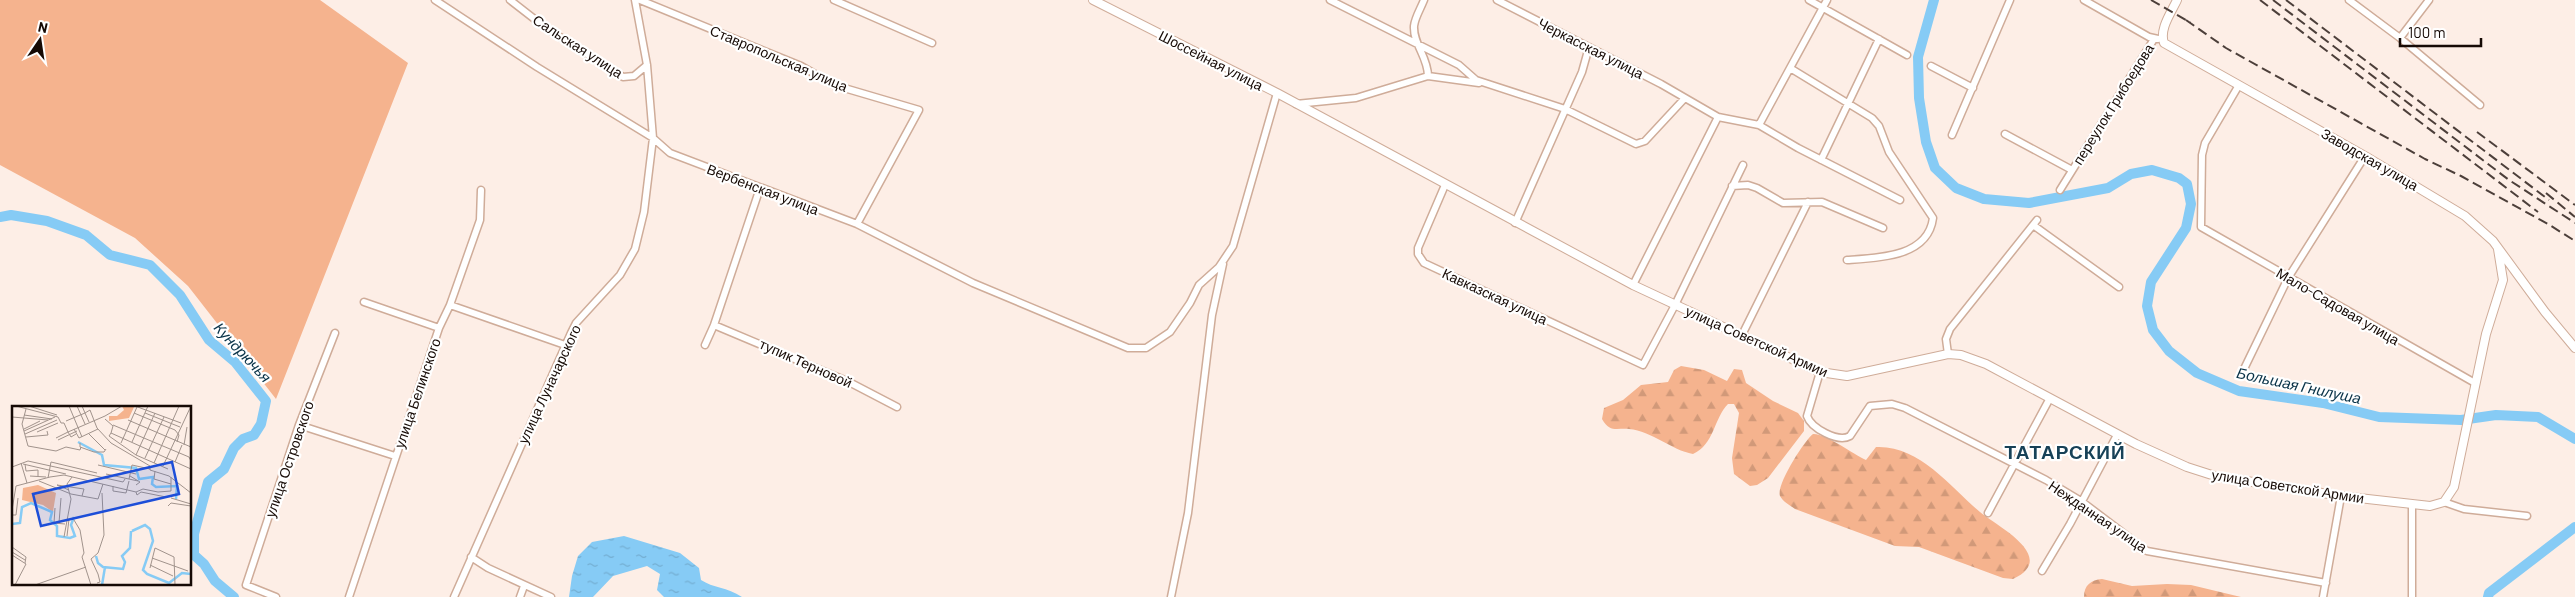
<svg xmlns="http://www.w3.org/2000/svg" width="2575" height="597" font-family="Barlow,sans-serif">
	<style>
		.forest { fill: url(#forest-firs) }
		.garden { fill: #f5b38e }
		.water { fill: url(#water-ripples) }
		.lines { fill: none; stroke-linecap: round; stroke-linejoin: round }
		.river { stroke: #86cbf5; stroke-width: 10 }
		.minor-casing { stroke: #cfac99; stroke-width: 9 }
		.major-casing { stroke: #cfac99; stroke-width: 10 }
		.minor { stroke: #fff; stroke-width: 6 }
		.major { stroke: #fff; stroke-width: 8 }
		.rail { stroke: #4c3f3a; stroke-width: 2; stroke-dasharray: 10 5; stroke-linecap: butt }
		.labels { text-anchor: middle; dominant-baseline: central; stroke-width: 4.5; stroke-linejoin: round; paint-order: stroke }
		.street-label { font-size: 14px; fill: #160a05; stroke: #fff }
		.water-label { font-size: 15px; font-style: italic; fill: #0a3348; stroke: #fff }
		.district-label { font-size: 19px; font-weight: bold; letter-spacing: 1px; fill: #174157; stroke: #fff }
		.inset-river { fill: none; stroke: #86cbf5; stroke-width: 2.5 }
		.inset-road { fill: none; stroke: #a1938c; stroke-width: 1 }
		.view { fill: #1d4ed8; fill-opacity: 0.15; stroke: #1d4ed8; stroke-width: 2.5 }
		.inset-edge { fill: none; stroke: #160a05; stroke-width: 2.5 }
	</style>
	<defs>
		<pattern id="forest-firs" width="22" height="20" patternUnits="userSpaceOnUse" patternTransform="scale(1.25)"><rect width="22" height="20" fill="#f5b38e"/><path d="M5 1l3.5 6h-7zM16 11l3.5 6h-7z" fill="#d19979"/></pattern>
		<pattern id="water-ripples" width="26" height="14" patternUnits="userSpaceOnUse" patternTransform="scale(1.25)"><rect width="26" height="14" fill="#86cbf5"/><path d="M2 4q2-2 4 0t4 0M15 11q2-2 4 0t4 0" fill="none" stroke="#73add1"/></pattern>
	</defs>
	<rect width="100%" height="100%" fill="#fdeee6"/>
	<path class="forest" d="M1681 366 1704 370 1727 381 1734 369 1742 370 1746 383 1773 401 1798 413 1804 421V431L1768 478 1757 485 1750 486 1734 474 1732 458 1739 413 1734 404H1728C1714 418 1714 445 1693 454 1671 450 1652 431 1629 429 1616 428 1610 433 1602 419L1604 408 1623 400 1641 385 1668 382 1674 370Z
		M1813 434C1825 433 1853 454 1866 460L1876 447C1920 445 1950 487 1980 512 1995 525 2060 557 2013 579L2003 578 1919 547 1895 546 1795 509C1790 505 1783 502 1780 496 1776 485 1804 441 1813 434Z
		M2102 579 2132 586 2167 584 2191 585 2241 597H2084C2084 585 2091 580 2102 579Z"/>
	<path class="garden" d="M0 0H320L408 63 276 399 188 286 135 238 0 165Z"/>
	<path class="water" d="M624 536 680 553 699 568 701 580C713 588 727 587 742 597H664L657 590 660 574 647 566 613 576 593 597H569L572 576 578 556 592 542Z"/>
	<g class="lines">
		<path class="river" d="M1934 0 1918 57 1919 98 1926 142 1935 168 1956 188 1984 199 2029 203 2108 188 2131 174 2152 170 2179 178 2187 184 2191 204 2186 228 2151 282 2147 306 2153 330 2169 351 2197 373 2239 391 2323 403 2379 417 2461 420 2496 415 2538 417 2575 439
			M0 217 11 215 47 221 86 235 110 255 150 265 180 295 209 340 235 362 266 401 261 424 254 435 243 439 234 448 224 469 208 482 194 534V555L204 564 215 581 234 597
			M2488 597 2489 593 2575 527"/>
		<defs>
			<path id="minor" d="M435 0 537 67 653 138 670 153 857 224 973 283 1128 348H1146L1170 332 1190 303 1199 285 1219 267 1233 246 1277 93
				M510 0 546 28 623 77 634 76 647 65
				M640 0 801 66 834 85 919 110 857 224
				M834 0 932 43
				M1330 0 1459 65 1476 80 1565 109 1636 144 1645 141 1684 99
				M1424 0C1421 8 1415 17 1414 26 1413 44 1428 57 1428 76
				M1497 0 1661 84 1718 117 1759 125 1798 148 1900 200
				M1809 0 1907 55
				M2084 0 2149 37 2158 39
				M2349 0 2400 38 2480 105
				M2400 38 2429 0
				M1931 66 1973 88
				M1790 68 1872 118 1879 126 1889 152 1933 218C1928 257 1879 258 1847 260
				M2239 85 2205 143 2202 155 2201 227 2475 383
				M1296 104 1356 98 1428 76 1479 83
				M1759 125 1827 0
				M2005 134 2072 170
				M1952 135 2010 0
				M1821 160 1879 39
				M1445 185 1418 248V254L1424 263 1643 365 1675 305 1743 165
				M1732 186 1748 185 1757 188 1783 203 1822 202 1883 228
				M2060 190 2154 39
				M1515 223 1582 72 1589 47
				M2033 225 2119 287
				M1633 285 1718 117
				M364 302 439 328
				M450 305 565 345
				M714 325 849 382 897 407
				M1742 335 1808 202
				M705 345 714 325 760 188
				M1948 354 1946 339 1950 329 2037 220
				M2244 369 2288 278 2365 156
				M1820 372 1807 416C1811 428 1838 443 1850 436L1870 406 1892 404 1905 408 2046 480 2081 501 2147 551 2326 583
				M299 425 395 456
				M2444 502 2464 509 2527 516
				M2412 504V597
				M1988 513 2050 398
				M471 557 488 568 551 597
				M2042 571 2070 524 2117 435
				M276 597 246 585 299 425 335 333
				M349 597 439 328 450 305 480 220 481 190
				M454 597 571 333 576 323 620 275 635 249 644 212 653 138 647 65 635 0
				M520 597 524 586
				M1171 597 1188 513 1212 315 1223 264
				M2323 597 2341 496"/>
			<path id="major" d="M1093 0 1277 93 1633 285 1820 372 1847 376 1948 354 1961 355 1986 364 2136 444 2187 467 2215 476 2341 496 2430 506 2444 502 2454 487 2486 334 2503 280 2498 249
				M2177 0C2171 13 2159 29 2164 43L2365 156 2465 216 2493 241 2545 312 2575 348"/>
		</defs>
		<use href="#minor" class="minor-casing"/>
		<use href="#major" class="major-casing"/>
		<use href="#minor" class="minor"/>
		<use href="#major" class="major"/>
		<path class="rail" d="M2151 0 2191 23
			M2260 0 2538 212
			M2273 0 2509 180 2575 223
			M2286 0 2549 200
			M2186 20 2226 48 2425 159 2461 176 2548 224 2575 241
			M2477 132 2575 205
			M2546 193 2575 217"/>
	</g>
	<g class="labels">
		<g class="street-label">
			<text transform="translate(578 46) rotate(33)">Сальская улица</text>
			<text transform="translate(1591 48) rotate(27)">Черкасская улица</text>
			<text transform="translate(779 58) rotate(23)">Ставропольская улица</text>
			<text transform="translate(1211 60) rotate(27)">Шоссейная улица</text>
			<text transform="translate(2113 104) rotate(-58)">переулок Грибоедова</text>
			<text transform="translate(2370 159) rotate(30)">Заводская улица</text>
			<text transform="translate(763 189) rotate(21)">Вербенская улица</text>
			<text transform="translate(1495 296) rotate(25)">Кавказская улица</text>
			<text transform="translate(2338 306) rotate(30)">Мало-Садовая улица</text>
			<text transform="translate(1757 341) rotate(24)">улица Советской Армии</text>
			<text transform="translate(806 363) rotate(24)">тупик Терновой</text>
			<text transform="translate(549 384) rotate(-65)">улица Луначарского</text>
			<text transform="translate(417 393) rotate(-71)">улица Белинского</text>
			<text transform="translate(289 459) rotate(-71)">улица Островского</text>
			<text transform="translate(2288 486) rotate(9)">улица Советской Армии</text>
			<text transform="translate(2098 516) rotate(34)">Нежданная улица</text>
		</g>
		<g class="water-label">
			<text transform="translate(243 352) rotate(47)">Кундрючья</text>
			<text transform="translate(2299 385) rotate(12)">Большая Гнилуша</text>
		</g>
		<g class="district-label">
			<text x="2065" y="451">ТАТАРСКИЙ</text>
		</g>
	</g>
	<g transform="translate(12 406)">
		<rect width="179" height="179" fill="#fdeee6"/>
		<path d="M110 0 122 1 117 12 97 15V10H105L112 4Z" fill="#f5b38e"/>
		<path d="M26 79 44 87 41 106 31 99 10 94 11 82Z" fill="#f5b38e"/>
		<path class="inset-river" d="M66 36 90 49 92 59 124 62 127 73 141 71 140 78 144 81 165 80 164 93M0 118 8 117 10 101 19 97 40 106 38 114 45 120V130L58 132 63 130 59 119 62 111M120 125 133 119 138 123 141 135 131 164 135 168 157 177 170 167 179 168M84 150 86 157 91 161 111 163 113 156 110 150 118 142 119 125M90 179 93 161"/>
		<path class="inset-road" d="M4 0 46 11 49 17M17 0 45 9M57 0 70 31M65 0 73 18M123 0 169 17M14 3 10 18 16 40 44 45 54 41 68 44 69 41M78 4 85 22 99 37 138 60V64L157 70 179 87M122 7 163 24 167 29 165 36M133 7 168 21M12 9 40 13M93 10 110 0M0 11 36 14M93 13 101 20 99 27 179 63M116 14 179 41M54 15 73 7 70 0M77 16 73 7 78 4M49 17H52L56 26 93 10M101 19 177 51 179 55M12 23 28 15M62 23 67 32 86 23M12 25 43 11M25 26 46 17M99 27 97 30 124 49 156 63M13 28 45 14M77 28 93 44M14 31 36 29 35 25M44 32 56 26 59 31 64 28M46 34 65 25M120 36 136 0M68 37V41L82 46H92L94 43M109 37 125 1M172 39 175 21M124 49 143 7M133 52 152 11M163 56 170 39M9 57 15 77M142 57 167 0M11 58 54 68M13 58 14 65 26 64V70M86 59 124 68M151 60 179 0M0 61 16 55 102 74 111 76 113 73M143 65 142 73 159 78M94 68 126 75M18 70 34 71M118 70 128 76 124 79M36 72 39 56 85 67M117 73 120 59 138 63M27 75 59 88 86 93 91 78M101 80V85L114 87 117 75M57 84 45 79 72 83 70 90M124 86 125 89 129 86 154 91M159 92 179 98M156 100 159 97 179 100M43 102 42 117 53 118M0 104 4 80 38 71 52 69 124 86 131 83 146 86 159 85V71M0 109H4L6 92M62 114 68 124 72 147 70 151 79 179M47 117 49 92M55 130 57 113M52 131 59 93 55 78 60 71M0 141 14 151 13 157M0 146 13 154M0 149 14 158 3 179M140 152 176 165M138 159 161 170M138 162 143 142 162 151 163 179M85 177 88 176 86 168 79 153 86 147 92 129 90 87M23 179 74 161"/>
		<path class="view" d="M160 56 167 88 29 120 21 88Z"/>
		<rect width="179" height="179" class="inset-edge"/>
	</g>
	<g transform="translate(40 40) rotate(13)" stroke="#ffffff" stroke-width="4" paint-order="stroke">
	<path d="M0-4L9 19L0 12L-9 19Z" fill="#160a05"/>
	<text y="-8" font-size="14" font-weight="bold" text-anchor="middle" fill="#160a05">N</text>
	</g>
	<path d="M2400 38v8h81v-8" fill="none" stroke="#160a05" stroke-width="2.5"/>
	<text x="2408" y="38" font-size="15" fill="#160a05" stroke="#ffffff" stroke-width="4" paint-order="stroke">100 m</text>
</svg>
